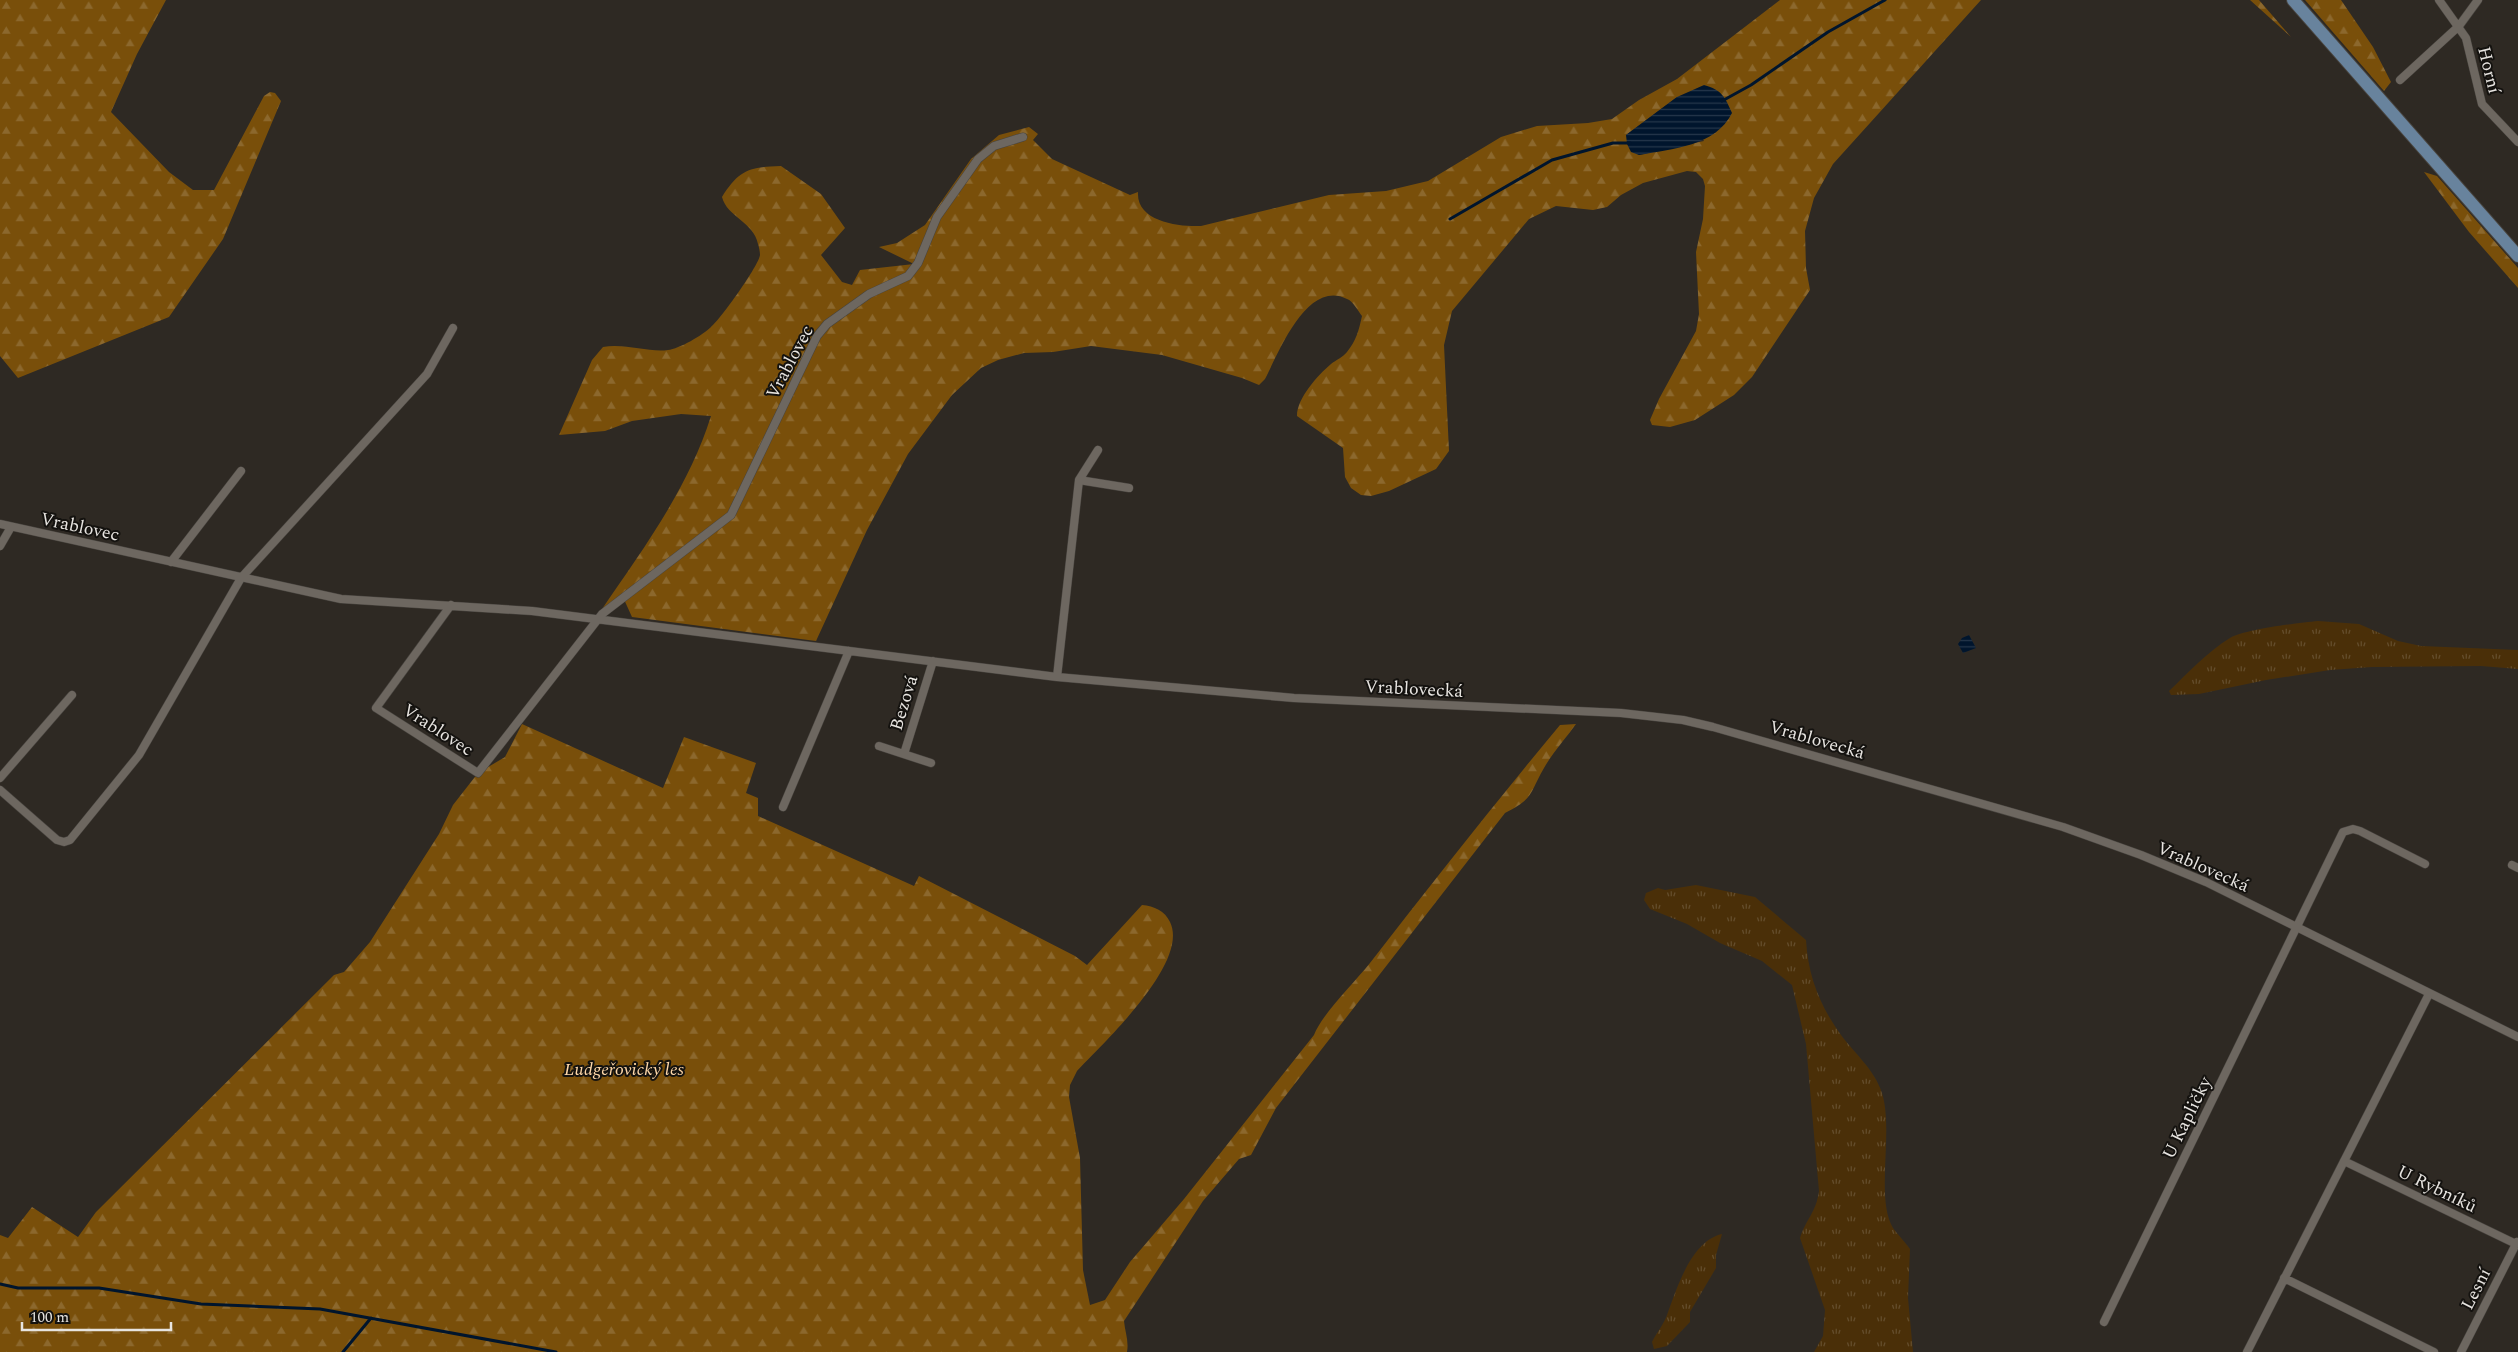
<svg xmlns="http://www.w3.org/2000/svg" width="2518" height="1352" font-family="Spectral,serif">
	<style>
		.grass { fill: url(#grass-tufts) }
		.forest { fill: url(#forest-firs); fill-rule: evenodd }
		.water { fill: url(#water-rules) }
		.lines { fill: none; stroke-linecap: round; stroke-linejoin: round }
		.stream { stroke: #00152d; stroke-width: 3 }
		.street-casing { stroke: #48443f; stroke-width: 9 }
		.primary-casing { stroke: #48443f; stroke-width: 14 }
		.street { stroke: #6d6760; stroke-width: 8 }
		.primary { stroke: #68839d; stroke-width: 12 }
		.labels { text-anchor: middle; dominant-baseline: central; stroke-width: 4; stroke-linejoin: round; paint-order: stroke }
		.street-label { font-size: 18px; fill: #e7e4e0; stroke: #14120f }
		.park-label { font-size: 18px; font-style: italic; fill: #fed7a8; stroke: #14120f }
	</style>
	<defs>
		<pattern id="grass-tufts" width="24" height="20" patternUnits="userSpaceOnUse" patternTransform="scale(1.25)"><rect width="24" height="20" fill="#4a2f08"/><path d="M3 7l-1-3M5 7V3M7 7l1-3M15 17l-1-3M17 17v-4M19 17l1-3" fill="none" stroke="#644d2c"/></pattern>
		<pattern id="forest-firs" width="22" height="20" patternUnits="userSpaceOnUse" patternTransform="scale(1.25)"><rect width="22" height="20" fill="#794f0a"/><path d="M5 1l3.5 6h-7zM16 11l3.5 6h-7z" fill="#8c682d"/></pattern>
		<pattern id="water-rules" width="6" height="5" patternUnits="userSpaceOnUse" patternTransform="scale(1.25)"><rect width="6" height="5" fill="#00152d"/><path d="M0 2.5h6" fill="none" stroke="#25374b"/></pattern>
	</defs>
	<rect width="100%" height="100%" fill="#2e2923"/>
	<path class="grass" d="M2318 621 2359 624 2398 641 2421 646 2518 650V669L2481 666 2372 667 2330 670 2266 680 2199 694 2171 695 2169 691C2188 673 2207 652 2230 638 2246 629 2298 623 2318 621Z
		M1696 885 1755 897 1806 940C1808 976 1820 1006 1841 1035 1855 1054 1874 1069 1882 1093 1894 1132 1875 1198 1893 1228 1898 1235 1905 1242 1910 1249L1908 1298 1913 1352H1814L1823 1336 1825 1310 1800 1238C1806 1219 1816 1213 1819 1191L1806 1044 1792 985 1762 961 1720 943 1687 924 1650 909 1644 900 1646 893 1658 888 1665 890Z
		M1722 1234 1716 1255V1268L1690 1312V1322L1667 1346 1654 1349 1652 1342C1657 1332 1664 1324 1667 1315 1677 1288 1691 1241 1722 1234Z"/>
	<path class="forest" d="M0 0H166L137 54 111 112 169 172 193 190H214L264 96 270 92 275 93 281 101 223 239 169 317 18 378 0 356Z
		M1780 0H1981L1833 164 1814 198 1805 231 1806 268 1810 290 1752 377 1734 395 1695 420 1670 427 1652 425 1650 420 1659 399 1696 331 1699 314 1696 252 1703 219 1705 186 1703 179 1696 172 1687 171 1643 183 1621 195 1607 207 1593 210 1556 206 1529 219 1452 311 1444 345 1449 451 1436 469 1389 491 1371 496 1361 495 1351 488 1345 477 1343 448 1297 416C1297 398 1318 375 1331 364 1336 360 1343 357 1347 352 1356 341 1359 330 1362 316 1358 311 1353 301 1347 299 1307 279 1279 352 1265 379L1259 385 1242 378 1162 355 1091 346 1053 352 1024 353 998 360 981 368 952 395 908 454 867 530 816 641 632 617 622 595 600 612C643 549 688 489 711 416L681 414 632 421 605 431 559 435 592 360 603 347C625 343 650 353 668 350 679 349 703 335 711 327 721 319 759 265 760 255 760 252 759 247 758 244 754 222 727 217 722 197 739 170 749 167 781 166L821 194 845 228 821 255 842 282 852 285 860 270 914 264 879 247 897 243 925 225 971 159 999 135 1029 127 1038 134 1033 140 1052 159 1130 195 1138 192C1136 222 1180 227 1201 226L1329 195 1386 191 1428 181 1501 137 1537 126 1588 123 1612 119 1639 100 1677 79ZM1677 97 1704 141 1639 155 1626 135Z
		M2250 0H2259L2291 37Z
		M2305 0H2341L2373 47 2391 82 2384 91Z
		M2424 172 2437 176 2518 268V288L2469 232Z
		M522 724 663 788 684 737 756 763 746 793 758 798V816L914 886 919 876 1075 956 1087 965 1142 905C1154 906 1165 911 1170 922 1190 963 1103 1043 1077 1071L1070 1085 1069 1097 1080 1158 1083 1270 1090 1305 1105 1300 1130 1262 1184 1199 1314 1035C1322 1014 1354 983 1370 963 1432 883 1495 803 1560 725L1576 724C1566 738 1553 752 1544 768 1530 792 1534 799 1505 813L1276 1108 1251 1155 1239 1159 1203 1201 1124 1321C1125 1332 1129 1341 1127 1352H0V1235L8 1238 32 1207 78 1237 96 1212 334 975 344 972 370 942 439 834 453 805 478 773 505 757Z"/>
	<path class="water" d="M1704 85C1722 90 1725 97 1732 113 1716 146 1672 149 1639 155L1631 152 1627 144 1626 135 1677 97Z
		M1969 635 1976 648 1963 653 1958 644 1962 638Z"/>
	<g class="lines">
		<path class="stream" d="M1722 101 1751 85 1828 32 1885 0
			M1450 219 1552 160 1613 143H1630
			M0 1284 18 1288H99L201 1304 320 1309 556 1352
			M343 1352 371 1318"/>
		<defs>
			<path id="street" d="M2439 0 2466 38 2482 104 2518 142
				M2400 80 2459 26 2478 0
				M1079 480 1129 488
				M0 524 341 599 532 611 1057 677 1294 698 1621 713 1683 720 1713 727 2063 827 2141 855 2206 882 2518 1037
				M0 546 11 527
				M171 562 241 471
				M451 605 376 708 478 773 602 614 731 515 817 336 827 324 869 294 908 276 918 263 937 217 978 159 994 146 1023 137
				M1057 677 1079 480 1098 450
				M879 746 931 763
				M904 754 933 661
				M0 778 72 695
				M0 790 57 840 64 842 70 840 139 755 241 578 427 374 453 328
				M783 807 849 651
				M2512 865 2518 868
				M2344 1161 2516 1244
				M2284 1278 2434 1352
				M2104 1322 2343 832 2353 829 2360 831 2425 864
				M2247 1352 2429 994
				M2461 1352 2517 1242"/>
			<path id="primary" d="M2293 0 2518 256"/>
		</defs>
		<use href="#street" class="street-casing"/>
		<use href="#primary" class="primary-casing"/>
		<use href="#street" class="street"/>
		<use href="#primary" class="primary"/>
	</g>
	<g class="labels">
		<g class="street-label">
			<text transform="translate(2489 70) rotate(76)">Horní</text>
			<text transform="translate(790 362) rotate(-62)">Vrablovec</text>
			<text transform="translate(80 527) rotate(12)">Vrablovec</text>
			<text transform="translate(1414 689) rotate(3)">Vrablovecká</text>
			<text transform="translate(904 703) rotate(-73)">Bezová</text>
			<text transform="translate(438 730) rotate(33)">Vrablovec</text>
			<text transform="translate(1817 740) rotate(16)">Vrablovecká</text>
			<text transform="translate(2203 867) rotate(24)">Vrablovecká</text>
			<text transform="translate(2187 1118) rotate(-64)">U Kapličky</text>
			<text transform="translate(2437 1189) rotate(26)">U Rybníků</text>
			<text transform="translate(2476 1289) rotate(-63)">Lesní</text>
		</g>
		<g class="park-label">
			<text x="624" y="1069">Ludgeřovický les</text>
		</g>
	</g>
	<path d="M22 1322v8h149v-8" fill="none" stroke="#e7e4e0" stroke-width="2.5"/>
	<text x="30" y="1322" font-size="15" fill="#e7e4e0" stroke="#14120f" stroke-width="4" paint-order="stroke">100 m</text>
</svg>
